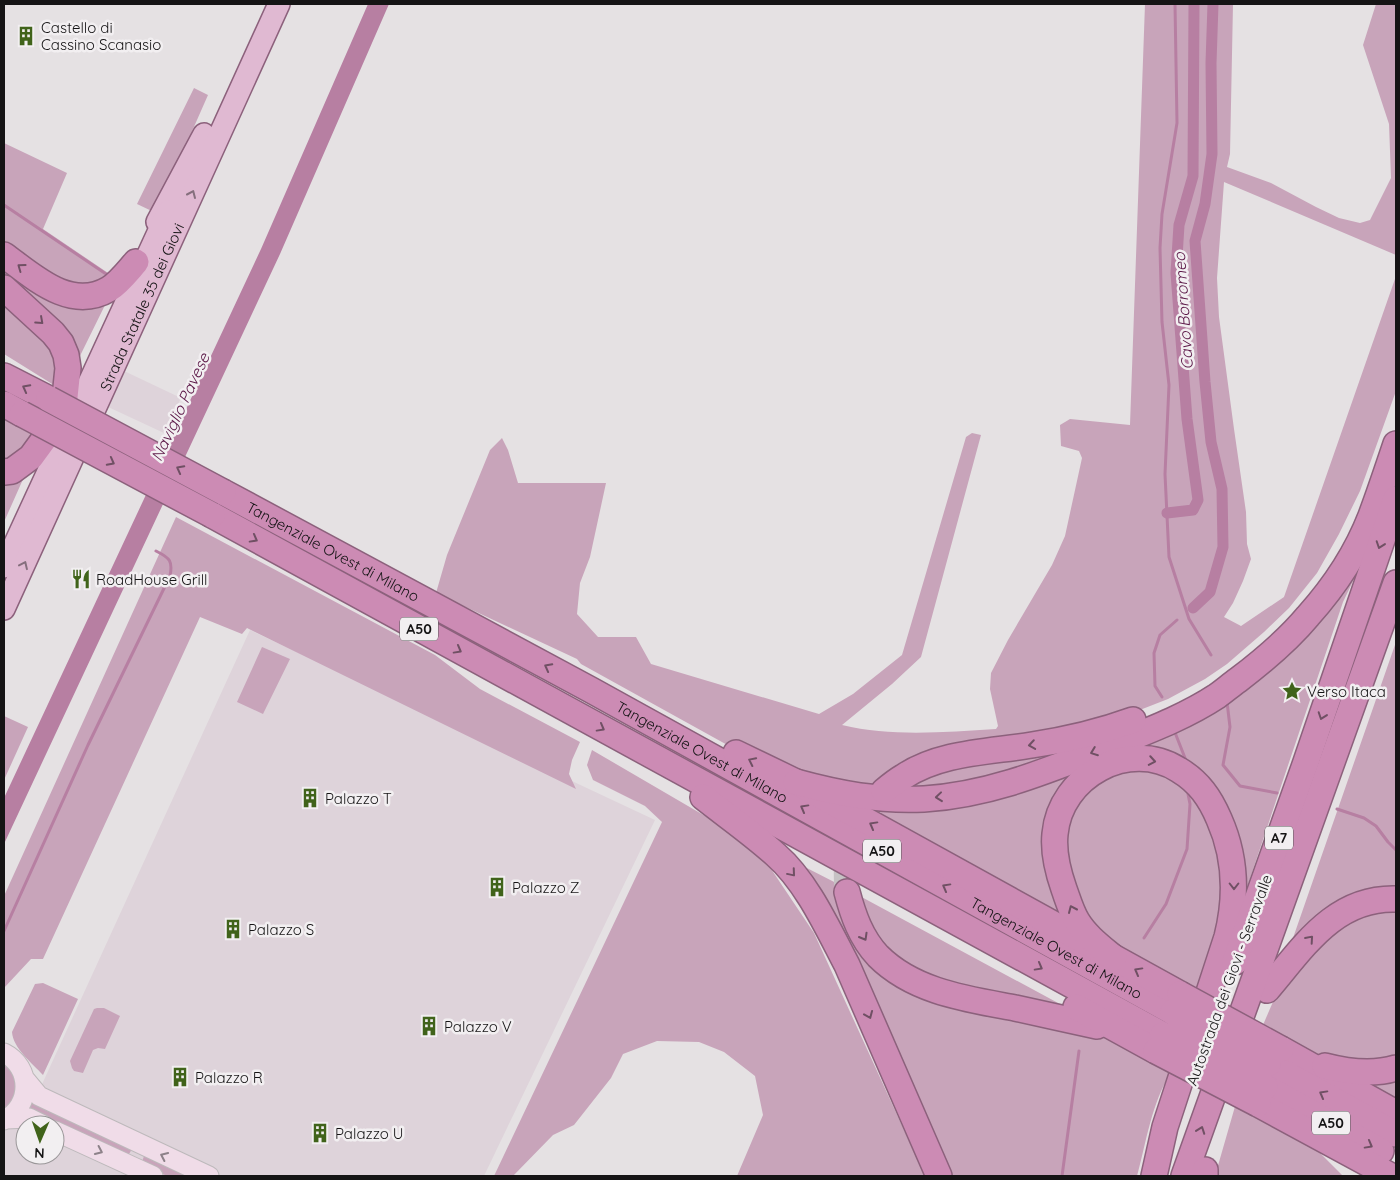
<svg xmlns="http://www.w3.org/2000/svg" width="1400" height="1180" font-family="Quicksand,sans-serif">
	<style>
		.built { fill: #ded3da; fill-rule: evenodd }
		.green { fill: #c8a4ba }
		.water { fill: #b77fa2 }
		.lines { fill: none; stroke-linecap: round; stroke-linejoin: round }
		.stream { stroke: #b77fa2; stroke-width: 3 }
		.canal { stroke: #b77fa2; stroke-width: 11 }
		.motorway-tunnel { stroke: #c6c2c4; stroke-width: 25; stroke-dasharray: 25 12; stroke-linecap: butt }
		.secondary-casing { stroke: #bdb9bb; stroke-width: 21 }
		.primary-casing { stroke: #8c617c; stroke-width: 24 }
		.motorway-casing { stroke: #8c617c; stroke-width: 28 }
		.secondary { stroke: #f0dce8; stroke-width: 19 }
		.primary { stroke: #e0b9d2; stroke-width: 21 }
		.motorway { stroke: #cc8bb4; stroke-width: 25 }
		.motorway-bridge-casing { stroke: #8c617c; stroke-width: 28; stroke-linecap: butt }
		.motorway-bridge { stroke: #cc8bb4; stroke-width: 25 }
		.oneway { stroke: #856f7d }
		.oneway2 { stroke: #705064 }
		.oneway3 { stroke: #8d8289 }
		.labels { text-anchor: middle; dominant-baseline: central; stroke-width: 5; stroke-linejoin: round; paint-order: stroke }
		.shield { fill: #f2eff1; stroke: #575657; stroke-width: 1 }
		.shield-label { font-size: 14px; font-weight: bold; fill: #151415 }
		.poi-label { font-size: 15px; fill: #151415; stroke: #f2eff1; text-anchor: start }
		.street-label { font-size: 15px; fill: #151415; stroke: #f2eff1 }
		.water-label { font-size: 16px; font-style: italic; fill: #5a1646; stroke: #f2eff1 }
	</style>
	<rect width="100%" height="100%" fill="#e5e1e3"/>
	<path class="built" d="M122 370 181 398 164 433 106 406Z
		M250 630 655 820 484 1176H4V1127L22 1128ZM25 1125H55V1155H25Z"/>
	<path class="green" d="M1145 4H1233L1230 154 1227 167 1271 183 1316 207 1339 218 1360 223 1370 220 1391 178 1389 124 1363 45 1376 4H1396V255L1224 182 1217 278 1219 317 1234 429 1246 512 1247 544 1251 559 1243 581 1233 603 1224 617 1241 626 1284 597 1396 276V391L1360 491 1339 534 1317 573 1289 608 1264 632 1227 664 1205 679 1168 699 1104 724 876 790H863L740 752 581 664 577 659 436 593 447 555 490 450 502 438 508 450 518 483H606L590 557 580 583 577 614 598 637H636L651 664 819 714 853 694 902 655 966 437 972 433 981 435 921 657 892 684 842 725C892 737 945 732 996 729L998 726 990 689 991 673 1008 640 1052 565 1065 536 1082 458 1079 451 1061 446 1060 425 1070 419 1130 425Z
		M194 88 208 95 156 213 137 204Z
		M4 143 67 173 43 229 111 275 78 291 4 247Z
		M4 262 107 301 77 362 20 290 4 276Z
		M4 296 58 351 57 387 4 354Z
		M4 419 36 437 4 465Z
		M24 477 4 522V482Z
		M176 517 435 655 480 689 580 742 572 760 569 774 576 789 247 628 242 634 200 617 43 959H31L4 988V896Z
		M1368 550 1343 602 1240 908 1228 822 1142 751 1051 812 1071 923 873 822 884 808 942 807 1211 707Z
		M1396 642V891L1295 940 1293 938Z
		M262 647 290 659 263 714 237 702Z
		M4 716 28 727 4 780Z
		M1075 745 1035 770 904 794 906 783 927 773Z
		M592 750 724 827 761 854 814 933 925 1176H737L763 1115 755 1076 724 1052 699 1042 657 1041 623 1054 611 1078 574 1125 553 1135 513 1176H494L662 822 645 806 593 780 587 765Z
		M1135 766 1178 779 1214 822 1226 901 1200 997 1098 933 1074 896 1063 864 1064 815 1093 780Z
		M799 864 842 886 884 971 1102 1036 1127 1045 1171 1073C1152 1101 1146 1143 1137 1176H945Z
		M856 894 1071 1010 927 980 877 944Z
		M1396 906V1062L1342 1065 1260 1032 1284 976 1347 917Z
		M43 983 78 999 43 1075C32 1063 13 1048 12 1032L35 984Z
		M97 1008H104L120 1016 105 1049 98 1048 93 1050 83 1073 74 1071 72 1068 70 1061 94 1009Z
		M4 1065C16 1073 16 1082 16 1096L4 1110Z
		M1396 1075V1111L1349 1079Z
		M37 1102 132 1149 129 1154 122 1155 36 1115 30 1108 31 1103Z
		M1236 1103 1308 1141 1343 1176H1215Z
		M148 1155 192 1176H167L152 1169 142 1162 144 1156Z"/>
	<path class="water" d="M368 4H389L280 254 4 844V798L261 249Z"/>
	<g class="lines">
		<path class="stream" d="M1175 4 1177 123 1162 214 1160 248 1162 322 1169 385 1165 474 1169 557 1189 619 1211 655
			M4 205 109 276
			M1162 697 1155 686 1154 653 1160 635 1177 620
			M1227 702 1230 727 1223 765 1240 786 1277 793
			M1174 730 1185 758
			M1337 809 1364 818 1376 826 1388 842 1396 850
			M4 931 88 745 170 576C173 561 170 558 156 551
			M1144 938 1166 904 1187 849 1190 804 1188 794
			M1062 1176 1079 1051"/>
		<path class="canal" d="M1167 513 1193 510 1198 500 1187 419 1176 273 1179 225 1193 176 1194 4
			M1193 608 1210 592 1223 547 1222 489 1211 442 1205 382 1195 241 1205 204 1212 154 1211 63 1213 4"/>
		<path class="motorway-tunnel" d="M847 892C845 860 846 843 863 815"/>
		<defs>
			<path id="secondary" d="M4 1053C32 1067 32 1106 4 1120
				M24 1078 39 1096 209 1176
				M6 1119 29 1118 43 1125
				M55 1131 153 1176"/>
			<g id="primary">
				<path d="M157 222 204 134"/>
				<path d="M4 567 168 211"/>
				<path id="s1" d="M4 609 279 4"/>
			</g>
			<g id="motorway">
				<path d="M4 255C33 276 70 312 109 289 119 283 128 271 136 262"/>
				<path d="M4 288 53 333 61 343 66 355 68 368 65 397 58 420 31 457 12 471 4 472"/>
				<path d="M4 376 49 399"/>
				<path d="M4 404 22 414"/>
				<path id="s2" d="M223 492 591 690 1173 1012"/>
				<path d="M212 515 1163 1035"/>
				<path d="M736 753 796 782 1180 994"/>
				<path d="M796 782C840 794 878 801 924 799 988 795 1044 772 1103 749 1142 733 1182 719 1217 696 1224 691 1231 685 1238 680 1263 661 1288 640 1308 616 1334 587 1357 552 1371 516 1380 492 1388 468 1396 444"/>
				<path d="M884 791C890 786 896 781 903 777 940 752 990 752 1032 745 1066 740 1100 732 1133 720"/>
				<path d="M703 797C727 816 753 834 776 855 807 882 828 929 847 965L939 1176"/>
				<path d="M847 892C853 915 861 938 878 956 914 992 967 999 1015 1008 1042 1014 1070 1020 1097 1026"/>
				<path d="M1114 958C1101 947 1086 936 1077 921 1071 911 1068 900 1064 889 1058 872 1053 853 1055 834 1060 776 1129 738 1179 770 1199 782 1210 798 1219 819 1236 857 1237 897 1227 937L1165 1127 1154 1176"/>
				<path d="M1235 962 1306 762 1396 499"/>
				<path d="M1267 990C1303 948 1334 897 1396 899"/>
				<path d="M1076 1007 1156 1051"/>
				<path d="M1281 1049 1396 1113"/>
				<path d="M1268 1064 1396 1134"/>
				<path d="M1325 1066C1348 1072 1373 1075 1396 1068"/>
				<path d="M1265 1087 1381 1151"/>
				<path d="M1258 1104 1391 1176"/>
				<path d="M1184 1176 1396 583"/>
				<path d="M1205 1176V1170"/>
			</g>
		</defs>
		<use href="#secondary" class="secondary-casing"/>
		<use href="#primary" class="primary-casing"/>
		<use href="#motorway" class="motorway-casing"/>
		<use href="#secondary" class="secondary"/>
		<use href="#primary" class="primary"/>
		<use href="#motorway" class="motorway"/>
		<defs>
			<path id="motorway-bridge" d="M49 399 223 492
				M22 414 212 515
				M1180 994 1281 1049
				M1173 1012 1268 1064
				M1163 1035 1265 1087
				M1156 1051 1258 1104"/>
		</defs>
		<use href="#motorway-bridge" class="motorway-bridge-casing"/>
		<use href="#motorway-bridge" class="motorway-bridge"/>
	</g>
	<defs><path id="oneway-chevron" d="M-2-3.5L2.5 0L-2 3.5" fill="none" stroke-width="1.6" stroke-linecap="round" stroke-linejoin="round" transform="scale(1.25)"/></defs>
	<g class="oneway">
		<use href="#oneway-chevron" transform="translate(192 194) rotate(-66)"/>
		<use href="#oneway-chevron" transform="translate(24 565) rotate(-65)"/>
	</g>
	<g class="oneway2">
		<use href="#oneway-chevron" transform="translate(21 267) rotate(-144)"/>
		<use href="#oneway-chevron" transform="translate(40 321) rotate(42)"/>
		<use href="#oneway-chevron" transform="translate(26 388) rotate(-152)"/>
		<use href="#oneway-chevron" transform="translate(111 462) rotate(28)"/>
		<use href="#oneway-chevron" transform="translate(180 469) rotate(-152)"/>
		<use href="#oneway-chevron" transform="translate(254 539) rotate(29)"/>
		<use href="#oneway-chevron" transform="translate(1380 545) rotate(109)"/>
		<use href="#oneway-chevron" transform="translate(458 650) rotate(29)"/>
		<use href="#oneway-chevron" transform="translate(548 667) rotate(-152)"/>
		<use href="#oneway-chevron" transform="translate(1322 716) rotate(109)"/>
		<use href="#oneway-chevron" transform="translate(601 728) rotate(29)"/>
		<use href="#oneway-chevron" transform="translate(1032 745) rotate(171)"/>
		<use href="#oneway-chevron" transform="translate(1094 752) rotate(159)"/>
		<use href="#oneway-chevron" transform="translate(752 761) rotate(-154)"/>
		<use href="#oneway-chevron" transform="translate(1152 761) rotate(10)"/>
		<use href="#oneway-chevron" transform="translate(939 797) rotate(174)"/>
		<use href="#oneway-chevron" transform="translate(804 808) rotate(-151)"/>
		<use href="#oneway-chevron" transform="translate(873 825) rotate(-151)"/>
		<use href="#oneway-chevron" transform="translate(792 873) rotate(50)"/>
		<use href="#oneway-chevron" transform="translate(1234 886) rotate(90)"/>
		<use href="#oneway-chevron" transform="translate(946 887) rotate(-151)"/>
		<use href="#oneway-chevron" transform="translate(1072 909) rotate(-114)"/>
		<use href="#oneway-chevron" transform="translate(864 937) rotate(60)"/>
		<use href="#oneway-chevron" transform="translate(1310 939) rotate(-49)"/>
		<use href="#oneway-chevron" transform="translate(1039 967) rotate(29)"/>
		<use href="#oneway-chevron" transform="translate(1138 971) rotate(-151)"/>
		<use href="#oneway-chevron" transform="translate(869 1015) rotate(67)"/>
		<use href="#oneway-chevron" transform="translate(1323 1094) rotate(-151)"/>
		<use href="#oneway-chevron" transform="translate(1201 1130) rotate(-70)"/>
		<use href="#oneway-chevron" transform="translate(1369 1145) rotate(29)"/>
	</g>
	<g class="oneway3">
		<use href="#oneway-chevron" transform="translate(99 1151) rotate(25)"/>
		<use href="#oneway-chevron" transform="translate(164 1156) rotate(-155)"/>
	</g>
	<defs>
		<symbol id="building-bare" viewBox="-9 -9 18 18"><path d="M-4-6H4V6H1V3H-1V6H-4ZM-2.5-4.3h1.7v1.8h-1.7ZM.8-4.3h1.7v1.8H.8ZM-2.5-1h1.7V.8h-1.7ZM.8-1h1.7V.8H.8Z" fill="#40631a" stroke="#f2eff1" stroke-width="2.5" paint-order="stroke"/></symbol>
		<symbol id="restaurant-bare" viewBox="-9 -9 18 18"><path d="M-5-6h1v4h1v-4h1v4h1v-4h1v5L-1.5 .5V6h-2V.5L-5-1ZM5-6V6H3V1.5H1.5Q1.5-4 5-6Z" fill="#40631a" stroke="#f2eff1" stroke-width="2.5" paint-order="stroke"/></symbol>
		<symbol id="sight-bare" viewBox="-9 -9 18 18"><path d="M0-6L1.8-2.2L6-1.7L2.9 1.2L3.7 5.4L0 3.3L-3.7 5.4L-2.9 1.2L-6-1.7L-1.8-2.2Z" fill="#40631a" stroke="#f2eff1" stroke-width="2.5" paint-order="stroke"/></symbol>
	</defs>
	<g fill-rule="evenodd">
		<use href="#building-bare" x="12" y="22" width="28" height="28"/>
		<use href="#restaurant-bare" x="67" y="565" width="28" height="28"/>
		<use href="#sight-bare" x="1278" y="677" width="28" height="28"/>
		<use href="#building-bare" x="296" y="784" width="28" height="28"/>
		<use href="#building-bare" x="483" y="873" width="28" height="28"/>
		<use href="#building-bare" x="219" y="915" width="28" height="28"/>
		<use href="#building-bare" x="415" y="1012" width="28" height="28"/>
		<use href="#building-bare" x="166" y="1063" width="28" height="28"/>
		<use href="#building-bare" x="306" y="1119" width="28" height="28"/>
	</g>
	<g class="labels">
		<g class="shield">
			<rect x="400" y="617.5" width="38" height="23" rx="4"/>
			<rect x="1265" y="826.5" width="28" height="23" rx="4"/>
			<rect x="863" y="839.5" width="38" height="23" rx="4"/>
			<rect x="1312" y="1111.5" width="38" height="23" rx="4"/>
		</g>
		<g class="shield-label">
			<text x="419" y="629">A50</text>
			<text x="1279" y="838">A7</text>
			<text x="882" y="851">A50</text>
			<text x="1331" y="1123">A50</text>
		</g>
		<g class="poi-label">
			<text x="41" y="27">Castello di<tspan x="41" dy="17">Cassino Scanasio</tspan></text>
			<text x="96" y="579">RoadHouse Grill</text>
			<text x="1307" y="691">Verso Itaca</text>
			<text x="325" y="798">Palazzo T</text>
			<text x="512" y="887">Palazzo Z</text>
			<text x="248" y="929">Palazzo S</text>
			<text x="444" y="1026">Palazzo V</text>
			<text x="195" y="1077">Palazzo R</text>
			<text x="335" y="1133">Palazzo U</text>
		</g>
		<g class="street-label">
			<text stroke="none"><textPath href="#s1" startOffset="332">Strada Statale 35 dei Giovi</textPath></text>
			<text stroke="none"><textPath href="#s2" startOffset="125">Tangenziale Ovest di Milano</textPath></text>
			<text stroke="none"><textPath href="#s2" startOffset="545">Tangenziale Ovest di Milano</textPath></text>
			<text stroke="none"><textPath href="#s2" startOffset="950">Tangenziale Ovest di Milano</textPath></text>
			<text transform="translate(1229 980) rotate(-70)">Autostrada dei Giovi - Serravalle</text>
		</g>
		<g class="water-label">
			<text transform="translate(1183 311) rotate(-94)">Cavo Borromeo</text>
			<text transform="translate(180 407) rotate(-65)">Naviglio Pavese</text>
		</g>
	</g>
	<rect width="1400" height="1180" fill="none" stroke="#151415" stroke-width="10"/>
	<g transform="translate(40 1140) rotate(182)"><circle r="24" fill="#f2eff1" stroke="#9a9799"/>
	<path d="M0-4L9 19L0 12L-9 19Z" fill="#40631a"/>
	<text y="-8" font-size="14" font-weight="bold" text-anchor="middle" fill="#151415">N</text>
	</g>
</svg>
